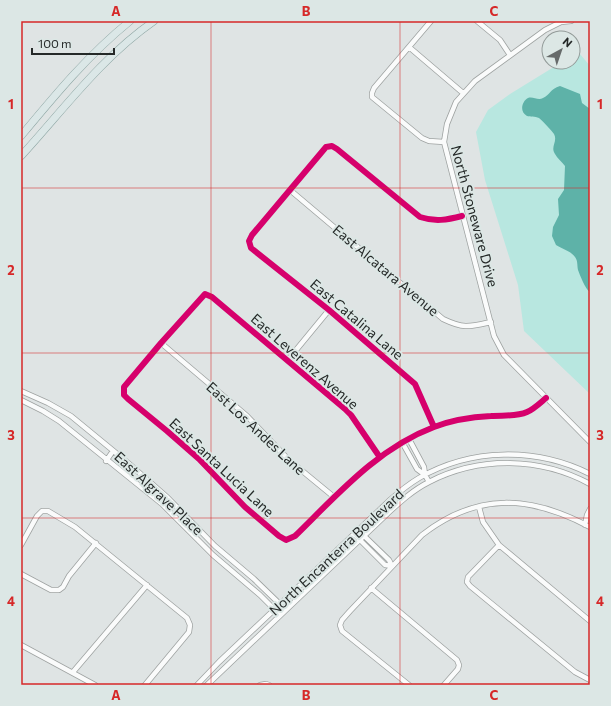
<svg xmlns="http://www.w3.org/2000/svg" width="611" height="706" font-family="Commissioner,sans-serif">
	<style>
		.green { fill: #b8e7e0 }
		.water { fill: #5eb2a8 }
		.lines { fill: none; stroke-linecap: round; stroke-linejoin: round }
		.street-casing { stroke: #9ea2a1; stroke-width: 6 }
		.primary-casing { stroke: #8fa7a5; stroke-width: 8 }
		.street { stroke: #fafbfb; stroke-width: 4.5 }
		.primary { stroke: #dbe7e7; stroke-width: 7 }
		.cycleway-casing { stroke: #dce7e5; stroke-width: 8 }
		.cycleway { stroke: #d6006c; stroke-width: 6 }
		.grid { fill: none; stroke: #d62828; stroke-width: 1; stroke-opacity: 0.55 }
		.labels { text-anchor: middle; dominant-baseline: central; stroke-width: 4; stroke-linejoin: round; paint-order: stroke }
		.street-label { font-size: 14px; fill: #252928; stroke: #dce7e5 }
		.neatline { fill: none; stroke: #d62828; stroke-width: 1.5 }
		.grid-label { font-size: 13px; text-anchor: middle; font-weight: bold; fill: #d62828 }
	</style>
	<rect width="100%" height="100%" fill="#dfe4e4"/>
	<path class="green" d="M580 54 590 66V394L524 331 518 285 485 180 476 132 488 110 510 94 562 62H573V57Z"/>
	<path class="water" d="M560 86 580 94 582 103 590 109V292C585 289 580 275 578 270 577 265 578 261 575 257 571 251 562 249 556 245L552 236 553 227 559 215 558 199 564 190 565 166C562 162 557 158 555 154 550 147 558 141 554 134 552 131 542 120 539 118 535 116 530 117 527 116 519 112 522 101 528 98 533 96 538 101 543 98 550 95 550 89 560 86Z"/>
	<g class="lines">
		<defs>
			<path id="street" d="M431 21 374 88 372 93V97L422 138 429 141 444 142
				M477 21 500 40 510 55
				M571 21 561 22 545 30 475 81 456 102 447 124 444 142 494 336 504 355 590 442
				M409 47 463 93
				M290 190 443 319C464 329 469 327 491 322
				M161 343 247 416 289 460 334 497
				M287 361 329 310
				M21 391 48 403 71 416 127 462 168 498 215 546 254 579 286 610
				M21 400 43 411 59 421 162 504 213 555 260 595 280 615
				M434 427 415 384 329 310 251 248 249 241 252 235 326 147 332 146 337 149 420 217C435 222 447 220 462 216
				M409 439 424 467 425 475
				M402 442 417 469 425 475 429 482
				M379 456 351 415 345 409 212 297 205 294 161 343 124 387V395L128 399 167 431 199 459 245 507 279 536 286 540 295 536C337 495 378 448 434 427 452 420 472 417 491 416 503 415 516 417 527 412 534 409 540 403 546 398
				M106 461 113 451
				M479 507 483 522 499 545 590 621
				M585 525 587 515 590 509
				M358 530 389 560 392 566
				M354 534 385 565 392 566
				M21 545 37 516 42 511H48L75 527 187 618 190 625 189 632 145 685
				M499 545 468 577 467 582 470 586 575 672 590 680
				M21 574 51 590H59L63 587 69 576 96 543
				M371 588 457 660 459 665 458 669 444 685
				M21 645 95 685
				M73 672 147 585
				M197 685 219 662 390 500C399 492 409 484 419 478 471 448 536 447 590 474
				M207 685 388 513C400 502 413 490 429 482 480 456 540 457 590 484
				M260 685 266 684 269 685
				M409 685 342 631 340 625 342 620 350 611 422 535C477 492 530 495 590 527"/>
			<path id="primary" d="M21 136C55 95 88 55 130 21
				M21 156C64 109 101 58 154 21"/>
		</defs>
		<use href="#street" class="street-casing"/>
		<use href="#primary" class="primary-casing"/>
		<use href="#street" class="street"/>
		<use href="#primary" class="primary"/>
		<defs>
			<path id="cycleway" d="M434 427 415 384 329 310 251 248 249 241 252 235 326 147 332 146 337 149 420 217C435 222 447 220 462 216
				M379 456 351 415 345 409 212 297 205 294 161 343 124 387V395L128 399 167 431 199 459 245 507 279 536 286 540 295 536C337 495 378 448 434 427 452 420 472 417 491 416 503 415 516 417 527 412 534 409 540 403 546 398"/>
		</defs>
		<use href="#cycleway" class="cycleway-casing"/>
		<use href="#cycleway" class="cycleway"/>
	</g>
	<path class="grid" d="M211 21V685M400 21V685M21 188H590M21 353H590M21 518H590"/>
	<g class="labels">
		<g class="street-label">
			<text transform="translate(475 216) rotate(75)">North Stoneware Drive</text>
			<text transform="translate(386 270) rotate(40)">East Alcatara Avenue</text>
			<text transform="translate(357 319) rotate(40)">East Catalina Lane</text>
			<text transform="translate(305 361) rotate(41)">East Leverenz Avenue</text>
			<text transform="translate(256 428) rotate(43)">East Los Andes Lane</text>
			<text transform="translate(222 467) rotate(43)">East Santa Lucia Lane</text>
			<text transform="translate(159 493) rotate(43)">East Algrave Place</text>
			<text transform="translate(336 552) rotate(-43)">North Encanterra Boulevard</text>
		</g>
	</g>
	<rect width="611" height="706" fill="none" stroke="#dce7e5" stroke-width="44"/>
	<g transform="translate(561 50) rotate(40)"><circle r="19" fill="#dce7e5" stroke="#939b99"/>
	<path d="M0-3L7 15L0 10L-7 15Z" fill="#666a6a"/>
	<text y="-6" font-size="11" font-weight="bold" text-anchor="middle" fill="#252928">N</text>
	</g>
	<path d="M32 48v6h82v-6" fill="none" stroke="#252928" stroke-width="2"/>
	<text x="38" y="48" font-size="12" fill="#252928" stroke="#dce7e5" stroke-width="3" paint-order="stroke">100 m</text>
	<rect x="22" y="22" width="567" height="662" class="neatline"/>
	<g class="grid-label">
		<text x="116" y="16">A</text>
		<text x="306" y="16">B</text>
		<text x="494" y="16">C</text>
		<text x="11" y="109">1</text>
		<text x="600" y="109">1</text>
		<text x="11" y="275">2</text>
		<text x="600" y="275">2</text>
		<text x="11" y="440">3</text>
		<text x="600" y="440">3</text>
		<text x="11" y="606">4</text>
		<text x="600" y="606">4</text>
		<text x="116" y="700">A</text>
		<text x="306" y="700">B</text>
		<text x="494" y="700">C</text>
	</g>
</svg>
